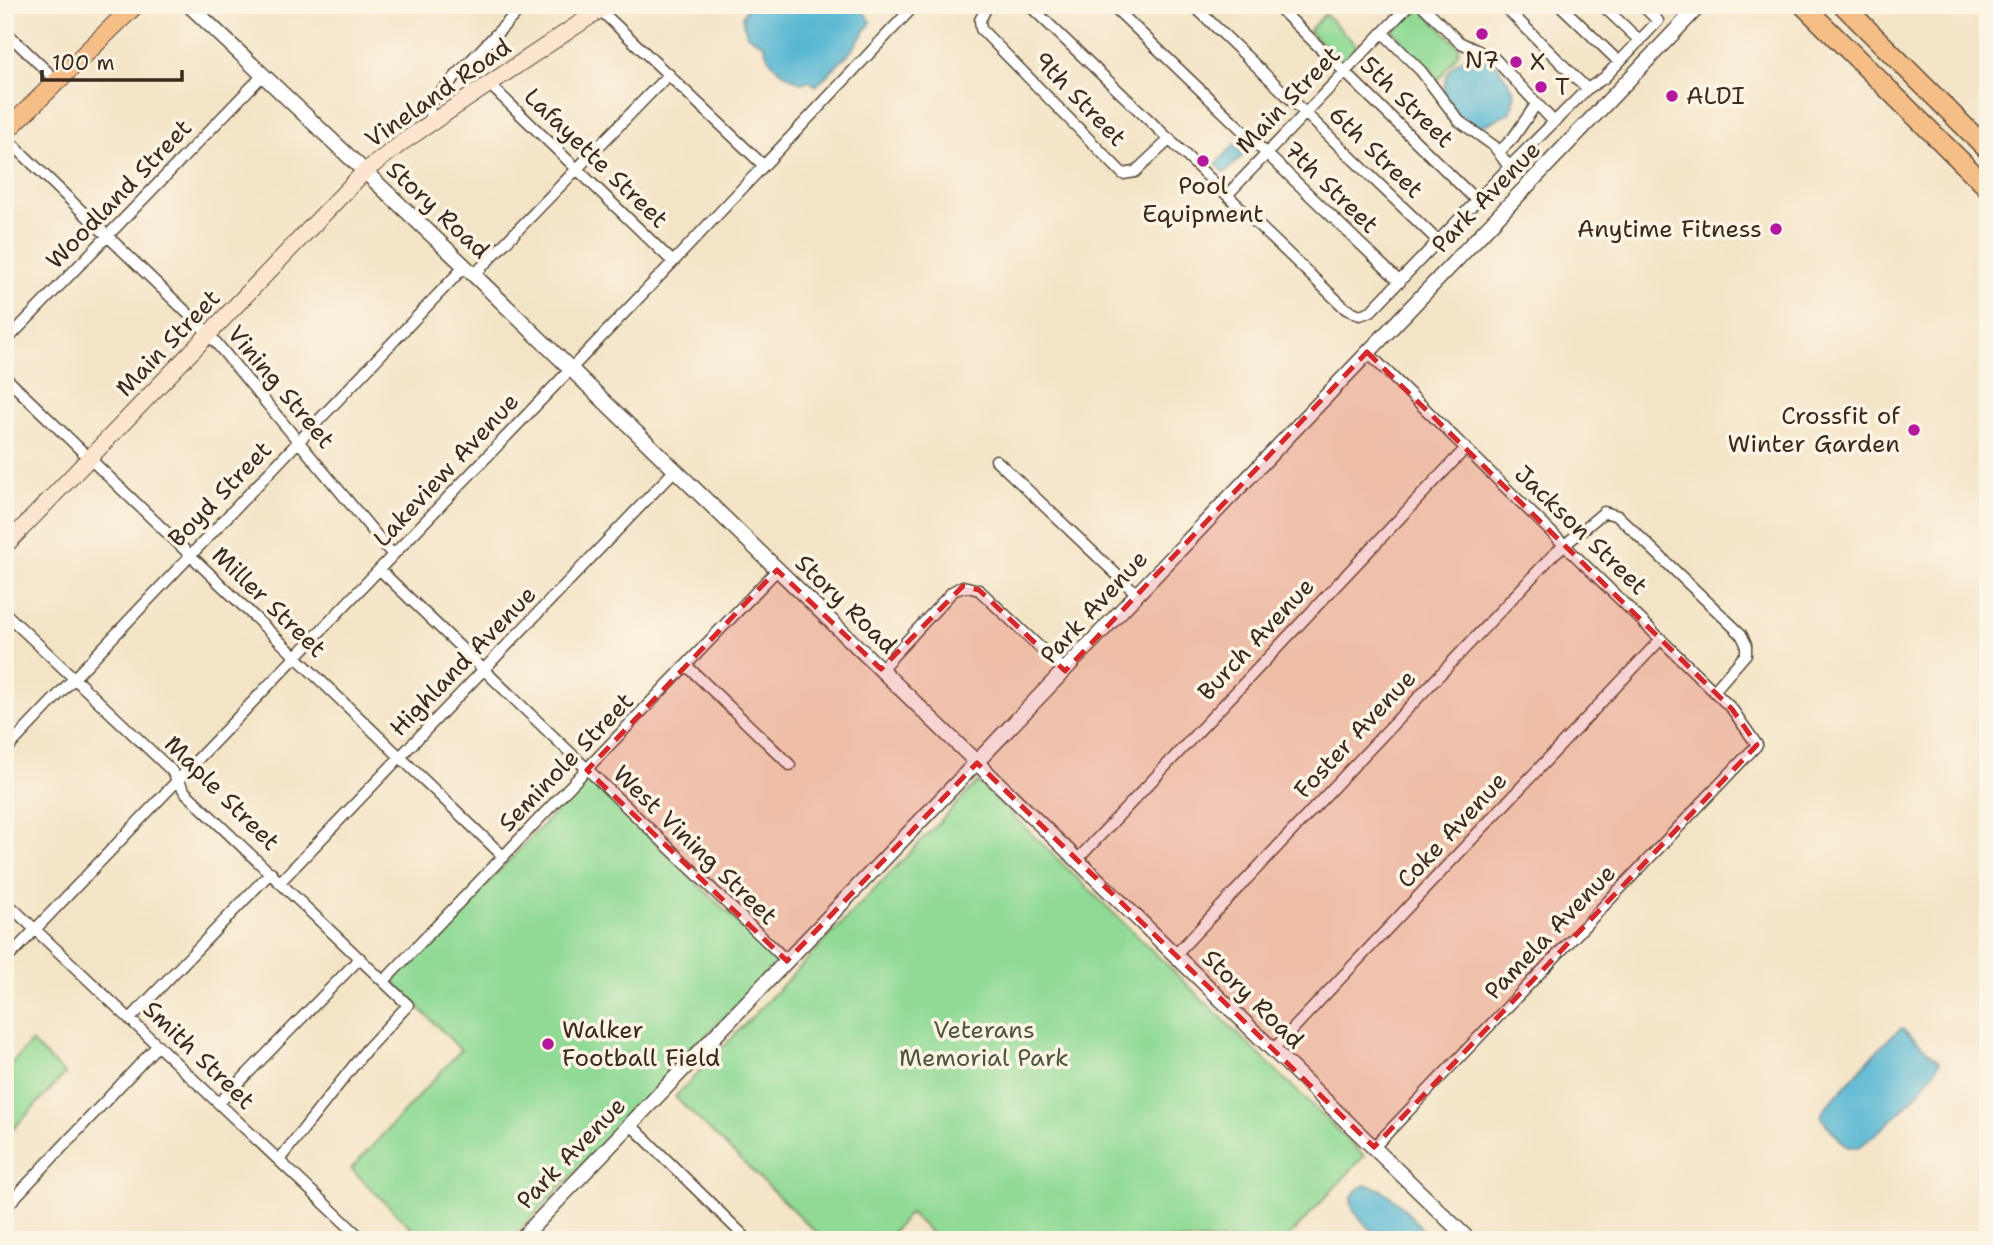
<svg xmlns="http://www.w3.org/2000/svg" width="1993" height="1245" font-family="'Shantell Sans',sans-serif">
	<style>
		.green { fill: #91da95; stroke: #66825a; stroke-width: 2 }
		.water { fill: #55b6d3; stroke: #487078; stroke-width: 2 }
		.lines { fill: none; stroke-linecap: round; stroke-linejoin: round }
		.minor-casing { stroke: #574637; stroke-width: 13 }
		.tertiary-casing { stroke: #574637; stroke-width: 17 }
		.secondary-casing { stroke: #574637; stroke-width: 18 }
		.primary-casing { stroke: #574637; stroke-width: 20 }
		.trunk-casing { stroke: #574637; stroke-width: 22 }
		.minor { stroke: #fff; stroke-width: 10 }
		.tertiary { stroke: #fff; stroke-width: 14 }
		.secondary { stroke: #fbe5cf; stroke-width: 16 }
		.primary { stroke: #f6be87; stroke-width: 18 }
		.trunk { stroke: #f6be87; stroke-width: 19 }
		.marked { fill: #d62828; fill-opacity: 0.2; stroke: #d62828; stroke-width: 5; stroke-dasharray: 14 9; stroke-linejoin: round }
		.poi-dot { fill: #b5179e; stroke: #fcf5e5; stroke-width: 2.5 }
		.labels { text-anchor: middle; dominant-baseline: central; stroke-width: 7; stroke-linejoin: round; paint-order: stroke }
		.poi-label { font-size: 24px; fill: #3b2a1e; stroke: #fcf5e5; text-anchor: start }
		.street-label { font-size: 24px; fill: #3b2a1e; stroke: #fcf5e5 }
		.park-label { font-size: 24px; fill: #50563c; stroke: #fcf5e5 }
	</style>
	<rect width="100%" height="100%" fill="#fcf5e5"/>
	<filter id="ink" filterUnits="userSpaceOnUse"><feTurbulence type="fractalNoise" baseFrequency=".0143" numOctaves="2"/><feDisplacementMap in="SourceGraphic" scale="14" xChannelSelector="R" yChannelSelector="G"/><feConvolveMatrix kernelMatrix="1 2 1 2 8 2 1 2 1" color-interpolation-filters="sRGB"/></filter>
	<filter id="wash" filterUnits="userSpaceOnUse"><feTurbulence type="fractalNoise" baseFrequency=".00686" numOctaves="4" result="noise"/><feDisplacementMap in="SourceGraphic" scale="28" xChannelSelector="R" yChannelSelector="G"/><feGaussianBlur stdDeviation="1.57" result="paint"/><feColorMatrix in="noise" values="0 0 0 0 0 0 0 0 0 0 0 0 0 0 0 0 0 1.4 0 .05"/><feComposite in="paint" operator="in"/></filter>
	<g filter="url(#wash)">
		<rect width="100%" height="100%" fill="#f4e4c7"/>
		<path class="green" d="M1417 5 1459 46 1458 54 1437 81 1400 45 1401 39 1393 31Z
			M1325 14 1358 47 1342 64 1309 31Z
			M588 778 778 961 510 1240H424L351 1169 461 1050 393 981Z
			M978 782 1364 1156 1286 1240H938L910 1213 885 1240H824L675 1097Z
			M31 1042 65 1074 5 1138V1071Z"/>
		<path class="water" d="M749 5H858L871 22 852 50 816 86 808 80 802 83C783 74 768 65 764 45L747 35 742 17Z
			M1473 54 1497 65 1515 92 1511 112 1478 128 1457 113 1444 92C1444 72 1454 61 1473 54Z
			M1235 144 1244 154 1225 173 1216 164Z
			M1902 1028 1940 1062C1921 1094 1888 1125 1858 1148L1846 1146 1821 1118 1823 1110 1888 1039Z
			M1365 1185C1390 1186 1416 1223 1432 1240H1383C1367 1225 1332 1202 1365 1185Z"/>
	</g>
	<g filter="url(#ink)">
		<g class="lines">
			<defs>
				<path id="minor" d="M988 5 980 20 981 29 1123 174 1135 172 1170 139
					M1029 5 1346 309 1360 315 1371 311 1509 167 1494 146 1459 121 1421 71 1383 33
					M1112 5 1400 282
					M1193 5 1439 242
					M1276 5 1477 201
					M1422 5 1459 42 1495 59 1554 122
					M1503 5 1587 89
					M1560 5 1619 62
					M1602 5 1640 41
					M597 7 763 165
					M5 31 57 81
					M489 84 673 262
					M431 123 429 104 524 5
					M5 137 208 333 393 555
					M1499 152 1513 138 1537 103
					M1509 167 1587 89 1604 78 1658 21 1642 5
					M1227 195 1409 5
					M474 275 669 74
					M5 342 263 75
					M1367 352 1732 709 1757 745 1374 1147
					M5 377 504 857
					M996 460 1137 594
					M380 570 787 961
					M5 613 171 770 185 792 408 1005 366 1050 279 1160
					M686 665 790 765
					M881 669 952 592 963 586 979 590 1065 671
					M5 751 465 266
					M1077 860 1466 448
					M281 881 675 470
					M5 901 363 1240
					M1175 955 1554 554 1604 512 1618 516 1741 634 1746 644V654L1714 691
					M5 961 673 262 915 5
					M384 981 777 570
					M131 1018 271 872
					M1273 1050 1661 639
					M219 1103 360 958
					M630 1124 748 1240
					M5 1208 158 1045"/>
				<path id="tertiary" d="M189 5 474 275 1469 1240
					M520 1240 1700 5"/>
				<path id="secondary" d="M5 546 364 172 404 141 607 5"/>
				<path id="primary" d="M5 132 135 5"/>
				<path id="trunk" d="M1803 5 1988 188
					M1843 5 1988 150"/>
			</defs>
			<use href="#minor" class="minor-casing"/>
			<use href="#tertiary" class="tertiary-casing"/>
			<use href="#secondary" class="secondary-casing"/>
			<use href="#primary" class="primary-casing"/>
			<use href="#trunk" class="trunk-casing"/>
			<use href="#minor" class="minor"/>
			<use href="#tertiary" class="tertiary"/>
			<use href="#secondary" class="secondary"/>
			<use href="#primary" class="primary"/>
			<use href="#trunk" class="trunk"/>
		</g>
	</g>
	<path class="marked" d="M1367 352 1732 709 1757 745 1374 1147 977 763 787 961 587 770 777 570 881 669 963 586 979 590 1065 671Z"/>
	<g class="poi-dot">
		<circle cx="1482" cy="34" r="7"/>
		<circle cx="1516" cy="62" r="7"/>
		<circle cx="1541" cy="87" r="7"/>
		<circle cx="1672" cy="96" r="7"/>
		<circle cx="1203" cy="161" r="7"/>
		<circle cx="1776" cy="229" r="7"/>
		<circle cx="1914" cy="430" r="7"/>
		<circle cx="548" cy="1044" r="7"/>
	</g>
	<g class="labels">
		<g class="poi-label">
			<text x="1482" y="60" text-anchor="middle">N7</text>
			<text x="1530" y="62">X</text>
			<text x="1555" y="87">T</text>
			<text x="1686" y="96">ALDI</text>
			<text x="1203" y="186" text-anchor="middle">Pool<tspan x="1203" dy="28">Equipment</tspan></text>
			<text x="1762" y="229" text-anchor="end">Anytime Fitness</text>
			<text x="1900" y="416" text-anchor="end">Crossfit of<tspan x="1900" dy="28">Winter Garden</tspan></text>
			<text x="562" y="1030">Walker<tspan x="562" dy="28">Football Field</tspan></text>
		</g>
		<g class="street-label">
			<text transform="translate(438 93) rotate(-35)">Vineland Road</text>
			<text transform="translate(1080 99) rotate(46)">9th Street</text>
			<text transform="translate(1288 100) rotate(-46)">Main Street</text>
			<text transform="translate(1407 102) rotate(44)">5th Street</text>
			<text transform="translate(1376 152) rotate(44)">6th Street</text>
			<text transform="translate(596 158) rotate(44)">Lafayette Street</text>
			<text transform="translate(1331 187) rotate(44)">7th Street</text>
			<text transform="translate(119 194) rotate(-46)">Woodland Street</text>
			<text transform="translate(1486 197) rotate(-46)">Park Avenue</text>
			<text transform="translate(438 210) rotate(43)">Story Road</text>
			<text transform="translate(168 343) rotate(-46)">Main Street</text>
			<text transform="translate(281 387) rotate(50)">Vining Street</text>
			<text transform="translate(446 470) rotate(-47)">Lakeview Avenue</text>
			<text transform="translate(220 494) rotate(-46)">Boyd Street</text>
			<text transform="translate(1581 530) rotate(44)">Jackson Street</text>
			<text transform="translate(269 602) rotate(44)">Miller Street</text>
			<text transform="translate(846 604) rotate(44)">Story Road</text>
			<text transform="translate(1094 607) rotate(-47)">Park Avenue</text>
			<text transform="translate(1256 639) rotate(-47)">Burch Avenue</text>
			<text transform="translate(463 661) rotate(-46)">Highland Avenue</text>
			<text transform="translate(1355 734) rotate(-47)">Foster Avenue</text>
			<text transform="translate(566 762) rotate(-46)">Seminole Street</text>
			<text transform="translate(222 793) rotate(45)">Maple Street</text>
			<text transform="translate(1452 830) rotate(-47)">Coke Avenue</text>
			<text transform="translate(695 845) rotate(44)">West Vining Street</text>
			<text transform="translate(1550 932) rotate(-46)">Pamela Avenue</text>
			<text transform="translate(1253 999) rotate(44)">Story Road</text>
			<text transform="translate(199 1055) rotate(44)">Smith Street</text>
			<text transform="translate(571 1153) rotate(-46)">Park Avenue</text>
		</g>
		<g class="park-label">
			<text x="984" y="1030">Veterans<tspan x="984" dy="28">Memorial Park</tspan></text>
		</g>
	</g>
	<rect width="1993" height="1245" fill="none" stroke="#fcf5e5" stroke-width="28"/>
	<path d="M42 70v10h140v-10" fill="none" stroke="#3b2a1e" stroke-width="3.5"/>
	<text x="52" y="70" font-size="21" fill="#3b2a1e" stroke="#fcf5e5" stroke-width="5" paint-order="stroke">100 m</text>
</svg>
